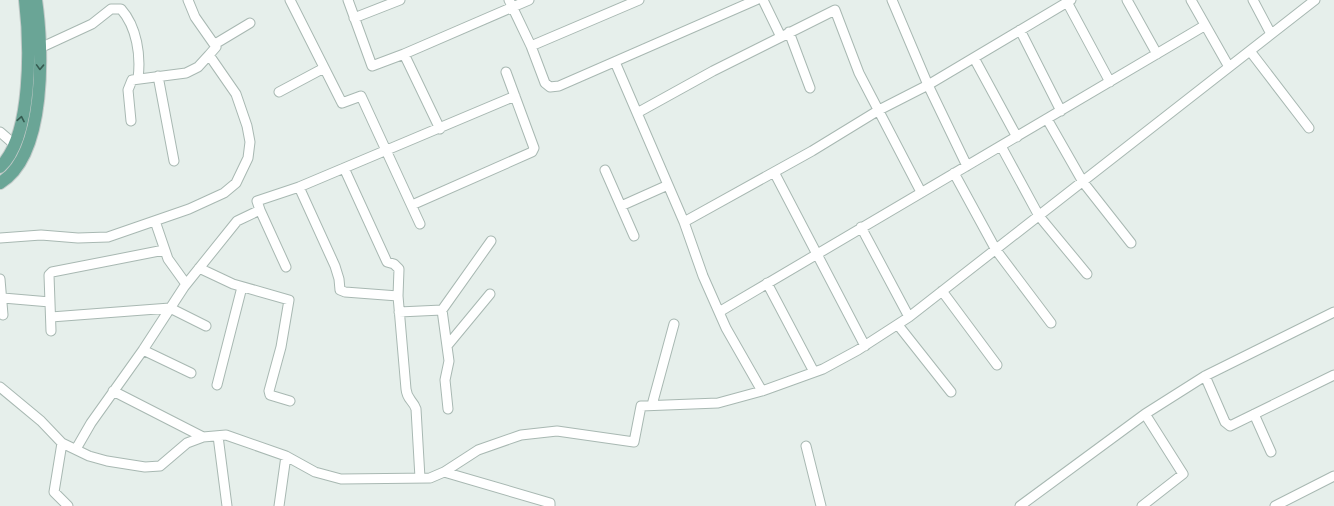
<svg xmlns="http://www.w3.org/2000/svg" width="1334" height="506" font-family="'DejaVu Sans',sans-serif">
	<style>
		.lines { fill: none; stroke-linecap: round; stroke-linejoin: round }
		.street-casing { stroke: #a8b8b2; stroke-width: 11 }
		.primary-casing { stroke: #c2cac8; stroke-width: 14 }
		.street { stroke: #fff; stroke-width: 9 }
		.primary { stroke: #6aa596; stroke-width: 12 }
		.oneway { stroke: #365b51 }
	</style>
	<rect width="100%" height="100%" fill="#e6efeb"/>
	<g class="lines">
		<defs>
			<path id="street" d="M290 0 342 103 361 96 420 224
				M348 0 372 66 404 54 440 129
				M509 0 531 46 545 83 550 87 559 86 756 0
				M763 0 781 37
				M892 0 928 85 967 166
				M1127 0 1157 54
				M1191 0 1229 67
				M1253 0 1271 34
				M1067 2 1110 82
				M354 18 400 0
				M1020 30 1061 111
				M789 32 810 88
				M215 44 250 23
				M531 46 639 0
				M40 48 92 24 111 9H121C137 27 141 56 138 78
				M1250 51 1309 128
				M404 54 529 0
				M974 58 1017 137
				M615 62 684 222 703 276 726 328 762 391
				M158 76 174 161
				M279 92 324 68
				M637 113 713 71 835 10 859 73 921 192
				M1047 119 1083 182 1131 243
				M131 121 128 90 132 80 186 73 198 67 209 55
				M0 132 15 145
				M1001 146 1039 216 1087 274
				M344 168 387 262 394 264 399 269 398 296 406 389C407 400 413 400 416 409L420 478
				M605 170 634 236
				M774 172 865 346
				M954 173 996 250 1051 323
				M299 187 335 266 339 279 340 290 345 292 398 296
				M412 205 532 152 534 148 506 72
				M621 206 668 185
				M260 210 286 267
				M155 221 168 259 186 284
				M684 222 812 151 879 110 928 85 1071 0
				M861 227 909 317
				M0 238 41 235 78 238 108 237 189 209 224 193 236 183 248 158 250 142 247 126 236 94 209 55 216 47 195 17 188 0
				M199 268 233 284 289 300 281 347 269 391 270 395 290 401
				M0 279 3 315
				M767 283 814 372
				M942 291 997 365
				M3 298 50 302
				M442 310 449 361 445 380 448 409
				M399 312 442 310 491 241
				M719 312 1204 26
				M51 317 170 308 206 326
				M898 325 951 392
				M51 331 49 275 52 272 164 250
				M447 346 490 294
				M143 350 191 373
				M1205 376 1225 422 1230 426 1334 375
				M217 385 242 287
				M0 387 41 421 62 443 89 456 107 461 145 467 160 466 187 443 203 437 226 435 286 456 315 472 341 479 430 478 444 472 550 503V506
				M113 391 203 437
				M652 405 674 324
				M1254 414 1271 452
				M218 436 227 506
				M62 443 54 492 68 506
				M806 446 821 506
				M76 449 91 423 143 350 184 287 237 221 260 210 257 201 299 187 515 96
				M444 472 478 450 521 435 557 431 634 442 641 406 718 403 762 391 823 369 858 350 909 317 1315 0
				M279 506 286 456
				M1020 506 1145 414 1205 376 1334 312
				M1142 506 1183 474 1145 414
				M1275 506 1334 476"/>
			<path id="primary" d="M0 167C33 136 30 42 25 0
				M0 183C47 155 43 47 36 0"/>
		</defs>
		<use href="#street" class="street-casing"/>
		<use href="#primary" class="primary-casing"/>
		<use href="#street" class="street"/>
		<use href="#primary" class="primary"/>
	</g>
	<defs><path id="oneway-chevron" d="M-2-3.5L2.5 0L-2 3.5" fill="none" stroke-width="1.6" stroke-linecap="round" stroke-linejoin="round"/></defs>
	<g class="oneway">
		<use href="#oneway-chevron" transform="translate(40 67) rotate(92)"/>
		<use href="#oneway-chevron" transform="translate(21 119) rotate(-79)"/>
	</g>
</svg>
